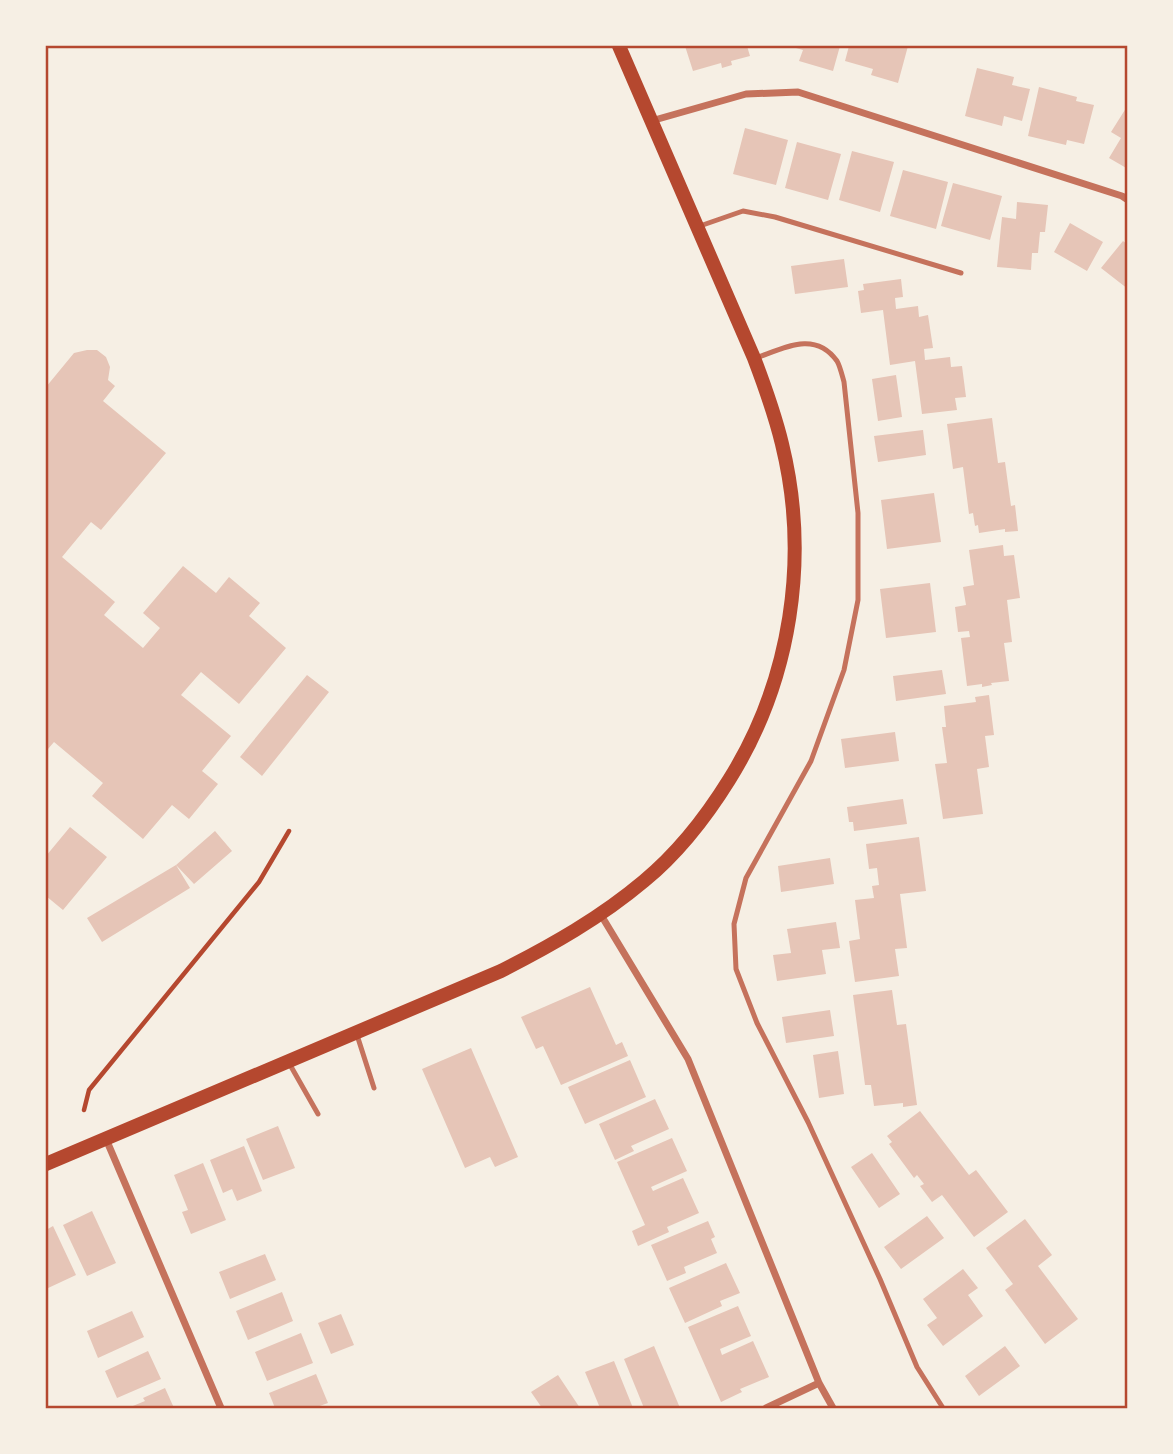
<svg xmlns="http://www.w3.org/2000/svg" width="1173" height="1454" font-family="Arial,sans-serif">
	<style>
		.building { fill: #e6c5b7 }
		.lines { fill: none; stroke-linecap: round; stroke-linejoin: round }
		.path { stroke: #b5482f; stroke-width: 4.5 }
		.service { stroke: #c5725c; stroke-width: 5 }
		.minor { stroke: #c5725c; stroke-width: 7 }
		.secondary { stroke: #b5482f; stroke-width: 14 }
		.neatline { fill: none; stroke: #b5482f; stroke-width: 2.5 }
	</style>
	<rect width="100%" height="100%" fill="#f6efe4"/>
	<path class="building" d="M685 46H747L750 56 731 61 732 65 722 68 721 63 693 71Z
		M797 46H840L833 71 799 61 803 50 796 48Z
		M849 46H908L898 83 871 75 873 69 845 61Z
		M977 68 1014 77 1012 85 1030 89 1022 121 1004 116 1002 126 965 116Z
		M1039 87 1077 97 1076 101 1094 105 1084 144 1067 140 1066 145 1028 136Z
		M1128 105V169L1109 158 1121 138 1111 132Z
		M745 128 788 140 776 185 733 174Z
		M797 142 841 154 828 200 785 188Z
		M852 151 894 162 880 212 839 200Z
		M903 170 948 182 936 229 890 216Z
		M953 183 1002 196 990 240 941 226Z
		M1017 202 1048 205 1045 232H1040L1038 253H1032L1031 270 997 267 1002 217 1016 219Z
		M1070 223 1103 242 1087 271 1054 252Z
		M1123 241 1128 245V289L1101 268Z
		M844 259 848 287 795 294 791 266Z
		M901 279 903 297 895 298 896 309 918 306 919 317 928 315 933 348 924 349 925 360 950 357 951 367 962 366 966 397 955 398 957 410 922 414 915 361 890 365 883 310 861 313 858 291 864 290 863 284Z
		M87 350H97L106 357 110 367 108 380 115 386 103 401 166 453 101 530 91 522 62 557 115 602 104 615 143 648 160 628 143 613 183 566 216 593 229 577 260 603 249 616 286 648 239 704 201 672 181 695 231 736 202 771 218 784 189 819 172 805 143 839 92 796 103 783 54 742 48 749 46 747V387L74 353Z
		M896 375 902 417 878 421 872 379Z
		M992 418 998 463 1005 462 1011 506 1015 505 1018 531 1005 532V529L979 533 978 525 975 526 973 513 969 514 963 467 953 469 947 424Z
		M923 430 926 455 878 462 874 436Z
		M934 493 941 542 887 549 881 500Z
		M1003 545 1004 556 1014 555 1020 598 1007 600 1012 642 1004 643 1009 681 991 683 992 685 982 687V684L967 686 961 638 970 637 969 631 958 632 955 607 966 605 963 587 974 585 969 550Z
		M930 583 936 632 886 638 880 589Z
		M942 670 946 694 896 701 893 676Z
		M307 675 329 692 262 776 240 757Z
		M989 695 994 735 985 736 989 767 977 769 983 814 943 819 935 764 947 763 942 727H946L944 706 976 702 975 697Z
		M895 732 899 761 845 768 841 739Z
		M903 799 907 824 854 831 853 822H849L847 807Z
		M70 827 107 857 63 910 46 896V856Z
		M215 831 232 851 194 884 176 865Z
		M919 837 926 891 900 894 907 948 895 949 899 976 855 982 849 941 860 939 855 900 874 898 872 886 879 885 877 868 869 869 866 844Z
		M830 858 834 884 781 892 778 866Z
		M176 865 190 888 102 942 87 918Z
		M836 922 840 948 822 950 826 974 777 981 773 955 791 953 787 929Z
		M590 987 616 1045 622 1042 628 1056 561 1085 543 1046 536 1049 521 1017Z
		M892 990 897 1025 906 1024 917 1105 903 1107V1103L874 1106 871 1085H865L853 995Z
		M830 1010 834 1036 786 1043 782 1017Z
		M471 1048 518 1157 495 1167 490 1157 465 1168 422 1069Z
		M838 1051 844 1094 819 1098 813 1055Z
		M630 1060 646 1097 585 1124 568 1087Z
		M655 1099 669 1129 631 1146 634 1151 615 1160 599 1124Z
		M920 1111 969 1175 976 1170 1008 1212 974 1237 942 1195 932 1202 920 1186 924 1184 917 1175 914 1178 889 1144 892 1142 887 1136Z
		M278 1126 295 1168 263 1180 246 1139Z
		M672 1138 687 1171 651 1187 653 1191 683 1178 699 1213 667 1227 669 1232 638 1246 632 1231 645 1225 617 1162Z
		M244 1146 262 1191 237 1201 232 1189 223 1193 210 1160Z
		M872 1153 900 1194 879 1208 851 1167Z
		M203 1163 226 1220 191 1234 182 1212 188 1210 174 1175Z
		M92 1211 116 1263 87 1276 63 1225Z
		M927 1216 944 1238 901 1269 884 1247Z
		M1025 1219 1052 1255 1038 1266 1078 1319 1045 1344 1005 1290 1013 1284 986 1248Z
		M708 1221 715 1237 711 1239 717 1253 684 1267 686 1273 667 1281 651 1245Z
		M53 1226 76 1275 46 1289V1230Z
		M265 1254 276 1280 230 1299 219 1272Z
		M726 1263 740 1293 720 1301 722 1306 685 1323 669 1288Z
		M963 1269 978 1288 968 1295 983 1316 943 1346 927 1325 937 1318 923 1299Z
		M282 1292 293 1321 248 1340 236 1311Z
		M738 1306 751 1336 720 1349 722 1355 753 1341 769 1377 740 1389 742 1392 721 1402 688 1327Z
		M132 1311 144 1337 98 1358 87 1331Z
		M341 1314 354 1345 331 1354 318 1323Z
		M301 1333 313 1363 267 1381 255 1352Z
		M654 1346 680 1408H644L624 1359Z
		M1005 1346 1020 1366 979 1396 965 1376Z
		M148 1351 161 1379 117 1398 105 1371Z
		M614 1361 633 1408H600L585 1372Z
		M316 1374 328 1403 314 1408H275L269 1393Z
		M558 1375 580 1408H542L531 1392Z
		M165 1388 174 1408H128L145 1401 143 1398Z"/>
	<g class="lines">
		<path class="path" d="M84 1110 89 1090 259 882 289 831"/>
		<path class="service" d="M697 227 743 211 775 217 961 273
			M756 358C784 348 815 330 837 361 840 366 842 375 844 382L858 513V600L844 670 811 761 746 878 734 924 736 969 757 1023 808 1122 880 1279 917 1367 943 1408
			M357 1035 374 1088
			M289 1063 318 1114"/>
		<path class="minor" d="M651 121 746 94 798 92 1122 196 1128 200
			M601 915 688 1059 819 1383 833 1408
			M106 1139 221 1408
			M766 1408 819 1383"/>
		<path class="secondary" d="M46 1164 501 971C552 945 600 918 644 881 678 853 706 817 729 780 791 681 810 558 782 444 775 415 765 387 754 358L619 46"/>
	</g>
	<rect width="1173" height="1454" fill="none" stroke="#f6efe4" stroke-width="94"/>
	<rect x="47" y="47" width="1079" height="1360" class="neatline"/>
</svg>
